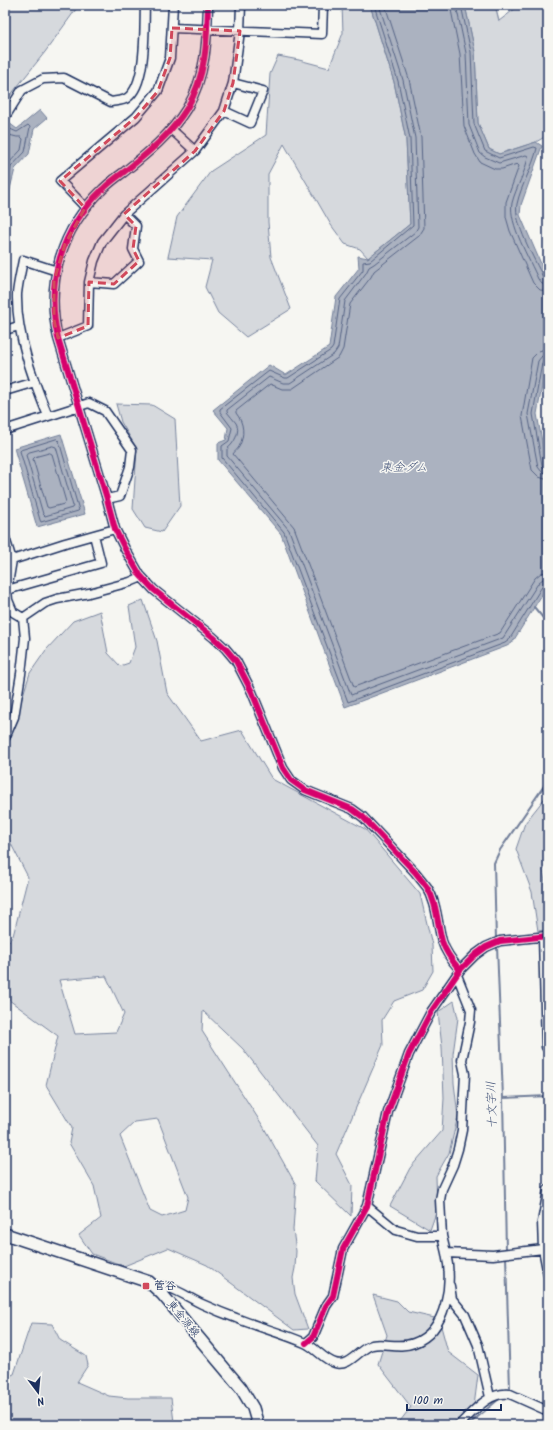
<svg xmlns="http://www.w3.org/2000/svg" width="553" height="1430" font-family="Kalam,'Klee One',sans-serif">
	<style>
		.green { fill: #d6d9dd; stroke: #78849e; fill-rule: evenodd }
		.water { fill: #abb2c0; stroke: #717e99 }
		.lines { fill: none; stroke-linecap: round; stroke-linejoin: round }
		.shore { stroke: #556385; stroke-width: 1 }
		.stream { stroke: #717e99; stroke-width: 2 }
		.minor-casing { stroke: #1b2f5e; stroke-width: 11 }
		.major-casing { stroke: #1b2f5e; stroke-width: 14 }
		.minor { stroke: #f6f6f2; stroke-width: 8 }
		.major { stroke: #f6f6f2; stroke-width: 11 }
		.cycleway-casing { stroke: #f6f6f2; stroke-width: 8 }
		.cycleway { stroke: #d6006c; stroke-width: 6 }
		.marked { fill: #d1495b; fill-opacity: 0.2; stroke: #d1495b; stroke-width: 3; stroke-dasharray: 8 5; stroke-linejoin: round }
		.poi-dot { fill: #d1495b; stroke: #f6f6f2; stroke-width: 1.5 }
		.labels { text-anchor: middle; dominant-baseline: central; stroke-width: 3; stroke-linejoin: round; paint-order: stroke }
		.poi-label { font-size: 11px; font-weight: bold; fill: #1b2f5e; stroke: #f6f6f2; text-anchor: start }
		.street-label { font-size: 11px; fill: #1b2f5e; stroke: #f6f6f2 }
		.water-label { font-size: 12px; font-style: italic; fill: #46567b; stroke: #f6f6f2 }
	</style>
	<rect width="100%" height="100%" fill="#f6f6f2"/>
	<filter id="ink" filterUnits="userSpaceOnUse"><feTurbulence type="fractalNoise" baseFrequency=".025" numOctaves="2"/><feDisplacementMap in="SourceGraphic" scale="8" xChannelSelector="R" yChannelSelector="G"/><feConvolveMatrix kernelMatrix="1 2 1 2 8 2 1 2 1" color-interpolation-filters="sRGB"/></filter>
	<g filter="url(#ink)">
		<path class="green" d="M5 5H79L45 52 5 102Z
			M342 5H370L394 82 406 140 410 224 368 258 360 249 345 244 331 225 284 144 268 174V222L271 257 291 309 246 337 218 313 205 287 212 260 168 257 177 217 211 171 266 135 270 74 278 56 299 60 329 68 343 33Z
			M465 5H495L499 21 520 5H548V135L536 142 499 154 489 149 478 123 475 52Z
			M116 404 152 405 175 419 180 506 162 532 145 528 133 509 137 449 121 422Z
			M143 600 157 641 167 693 201 741 242 730 272 779 365 829 420 894 432 945 433 971 422 990 394 1001 382 1020 383 1045 336 1154 352 1185 351 1216 315 1181 318 1146 243 1049 203 1011 202 1031 263 1126 296 1185 293 1230 296 1251 295 1268 293 1278 295 1294 308 1329 294 1330 207 1265 168 1248 124 1266 92 1254 79 1235 101 1218 94 1186 69 1143 72 1128 46 1085 58 1036 9 1000 5 978V946L13 936 28 877 10 842 5 826V752L30 673 46 650 73 621 100 611 108 653 120 666 129 663 135 647 129 606ZM106 976 124 1014 116 1032 75 1034 59 980ZM158 1119 188 1197 185 1210 162 1217 150 1211 120 1136 135 1122Z
			M548 794V866L543 870 548 901V930L538 931 532 892 516 849 525 823Z
			M454 1001 458 1018 453 1054 454 1083 458 1116 449 1153 436 1176 437 1210 430 1230 390 1206 410 1168 442 1131 444 1098 442 1047 438 1012Z
			M373 1295 397 1301 408 1312 439 1319 448 1352 478 1375 474 1406 452 1425H397L411 1407 378 1364 387 1335Z
			M31 1323 52 1324 60 1340 86 1356 88 1365 77 1382 109 1396 128 1398H171L174 1422 170 1425H5V1378L14 1374Z"/>
		<path class="water" d="M370 5H465L475 52 478 123 489 149 499 154 536 142 542 146 521 205 520 215 548 280V353L537 414 548 475V585L512 643 507 646 345 707 281 534 218 460V443L226 440 228 428 213 410 269 365 286 375 329 347 336 297 359 268 358 256 368 258 410 224 406 140 394 82Z
			M40 110 47 118 34 129 29 154 15 169 9 193 5 200V127L9 123 17 129Z
			M61 434 85 514 37 527 14 448Z"/>
		<g class="lines">
			<path class="shore" d="M374 5 398 81 410 139 413 225 370 261 363 262V270L340 299 333 347 331 350 288 378H285L269 371 220 409V412L232 428 229 441 222 446V458L284 532 348 702 505 643 509 640 543 585 548 583
				M379 5 403 80 415 138 418 227 415 232 374 264 369 267 366 273 345 301 338 348 334 354 290 383H283L269 377 227 410V412C230 416 233 419 236 423 241 431 234 444 227 449V456L289 530 351 695 503 638 539 582 543 579 548 578
				M385 5 409 79 421 137 424 228 419 236 374 271 371 277 350 304 343 349 339 357 292 389H282L270 384 236 411V413C244 423 245 435 239 447 237 450 235 451 233 454L294 527 354 687 500 633 535 578 541 573 548 572
				M450 5 460 54 464 126 475 154 480 162 495 169H502L517 164 519 166 506 202V217L510 231 533 283 540 290 548 291
				M456 5 466 53 469 125 480 153 485 157 499 163 526 155 528 156C526 172 516 187 512 203 508 223 530 260 538 279L542 284 548 285
				M461 5 471 52 474 124 485 151 499 158 534 147 537 148C533 167 521 185 517 204 513 222 535 260 543 277L545 279 548 280
				M5 130 10 129 17 132 28 125 30 127 25 152 11 167 5 192
				M5 135C11 134 15 138 21 137L23 139 21 150 8 164 5 172
				M548 348 539 351 532 358 522 416 532 470 539 477 548 480
				M548 354 542 356 538 361 528 414 538 467 542 472 548 474
				M548 359 544 360 542 363 533 414 542 465 544 468H548
				M57 439 59 441 79 510 78 511 41 522 40 520 20 451 21 450Z
				M53 446 56 447 73 506 72 508 45 516 43 514 26 455 27 453Z
				M50 453 52 454 66 502 64 504 49 508 47 507 33 459 35 457Z"/>
			<path class="stream" d="M534 607 548 624
				M496 940 494 863 500 850 548 780
				M497 946 503 1098 506 1251
				M503 1098 548 1096
				M506 1256 510 1389 508 1391
				M468 1425 499 1399"/>
			<defs>
				<path id="minor" d="M208 5C207 41 206 76 187 108 171 134 148 153 124 172 117 177 109 183 103 189 61 229 45 283 58 338L107 499 115 529 125 549 140 575 154 590 213 637 225 648 236 661 252 692 283 768 291 780 305 790 352 809 363 817 415 872 427 887C437 903 437 922 442 941 445 951 453 962 460 970
					M172 28 322 34 323 5
					M224 111 250 123 263 91 233 83
					M5 117 22 90 43 79 64 78 111 102C116 101 123 101 127 98 147 85 144 28 145 5
					M172 130 195 151
					M86 208 60 181 136 117 158 91 170 58 173 5
					M89 282 114 284 139 261 133 249 136 226 124 214
					M5 330 19 326
					M58 338 88 326 89 282 94 261 102 242 124 214 195 151 224 111 233 83 240 31 241 5
					M5 391 35 382
					M48 416C33 379 16 335 17 294 18 283 21 271 23 260L57 271
					M5 430 89 403 105 411 132 450 130 467 120 496 107 499
					M5 538 12 560 7 590 8 600 13 612 23 618
					M12 560 65 543 115 529
					M7 590 101 563 94 535
					M23 618 45 603 57 599 89 593 130 582 142 577
					M5 738 14 717 21 674 25 638 23 618
					M543 937 546 1047
					M548 1190 542 1222 543 1249 548 1275
					M367 1206 396 1230 417 1236H442
					M446 1253 442 1236 440 1200 442 1189 453 1165 458 1149 462 1130 465 1074 462 1060 470 1022 471 1010 457 975
					M154 1286C158 1286 163 1286 167 1287 178 1290 191 1299 202 1304 213 1309 225 1314 236 1318 258 1327 282 1333 305 1343 316 1348 323 1359 335 1363 349 1368 360 1348 372 1345 386 1342 398 1349 414 1343 447 1331 453 1283 446 1253L493 1255 543 1249
					M450 1286 452 1299 465 1315 478 1345 490 1397
					M306 1343 313 1337 326 1306 333 1296 343 1249 367 1206 388 1112 409 1054 431 1012 460 970 475 955 486 947 500 941 548 936
					M459 1425C473 1412 489 1391 510 1394L548 1411"/>
				<path id="major" d="M5 1234 149 1282 162 1294 241 1388 253 1408 258 1425"/>
			</defs>
			<use href="#minor" class="minor-casing"/>
			<use href="#major" class="major-casing"/>
			<use href="#minor" class="minor"/>
			<use href="#major" class="major"/>
			<defs>
				<path id="cycleway" d="M208 5C207 41 206 76 187 108 171 134 148 153 124 172 117 177 109 183 103 189 61 229 45 283 58 338L107 499 115 529 125 549 140 575 154 590 213 637 225 648 236 661 252 692 283 768 291 780 305 790 352 809 363 817 415 872 427 887C437 903 437 922 442 941 445 951 453 962 460 970
					M306 1343 313 1337 326 1306 333 1296 343 1249 367 1206 388 1112 409 1054 431 1012 460 970 475 955 486 947 500 941 548 936"/>
			</defs>
			<use href="#cycleway" class="cycleway-casing"/>
			<use href="#cycleway" class="cycleway"/>
		</g>
	</g>
	<path class="marked" d="M172 28 240 31 233 83 224 111 195 151 124 214 136 226 133 249 139 261 114 284 89 282 88 326 58 338 54 320V281L65 244 85 208 60 181 136 117 158 91 170 58Z"/>
	<rect class="poi-dot" x="142" y="1282" width="8" height="8" rx="2"/>
	<g class="labels">
		<g class="poi-label">
			<text x="154" y="1286">菅谷</text>
		</g>
		<g class="street-label">
			<text transform="translate(183 1319) rotate(50)">東金源線</text>
		</g>
		<g class="water-label">
			<text x="404" y="467">東金ダム</text>
			<text transform="translate(492 1105) rotate(-92)">十文字川</text>
		</g>
	</g>
	<rect width="553" height="1430" fill="none" stroke="#f6f6f2" stroke-width="20"/>
	<rect x="10" y="10" width="533" height="1410" fill="none" stroke="#1b2f5e" stroke-width="1.5" filter="url(#ink)"/>
	<g transform="translate(38 1392) rotate(164)" stroke="#f6f6f2" stroke-width="3" paint-order="stroke">
	<path d="M0-3L7 15L0 10L-7 15Z" fill="#1b2f5e"/>
	<text y="-6" font-size="11" font-weight="bold" text-anchor="middle" fill="#1b2f5e">N</text>
	</g>
	<path d="M407 1404v6h94v-6" fill="none" stroke="#1b2f5e" stroke-width="2"/>
	<text x="413" y="1404" font-size="12" fill="#1b2f5e" stroke="#f6f6f2" stroke-width="3" paint-order="stroke">100 m</text>
</svg>
